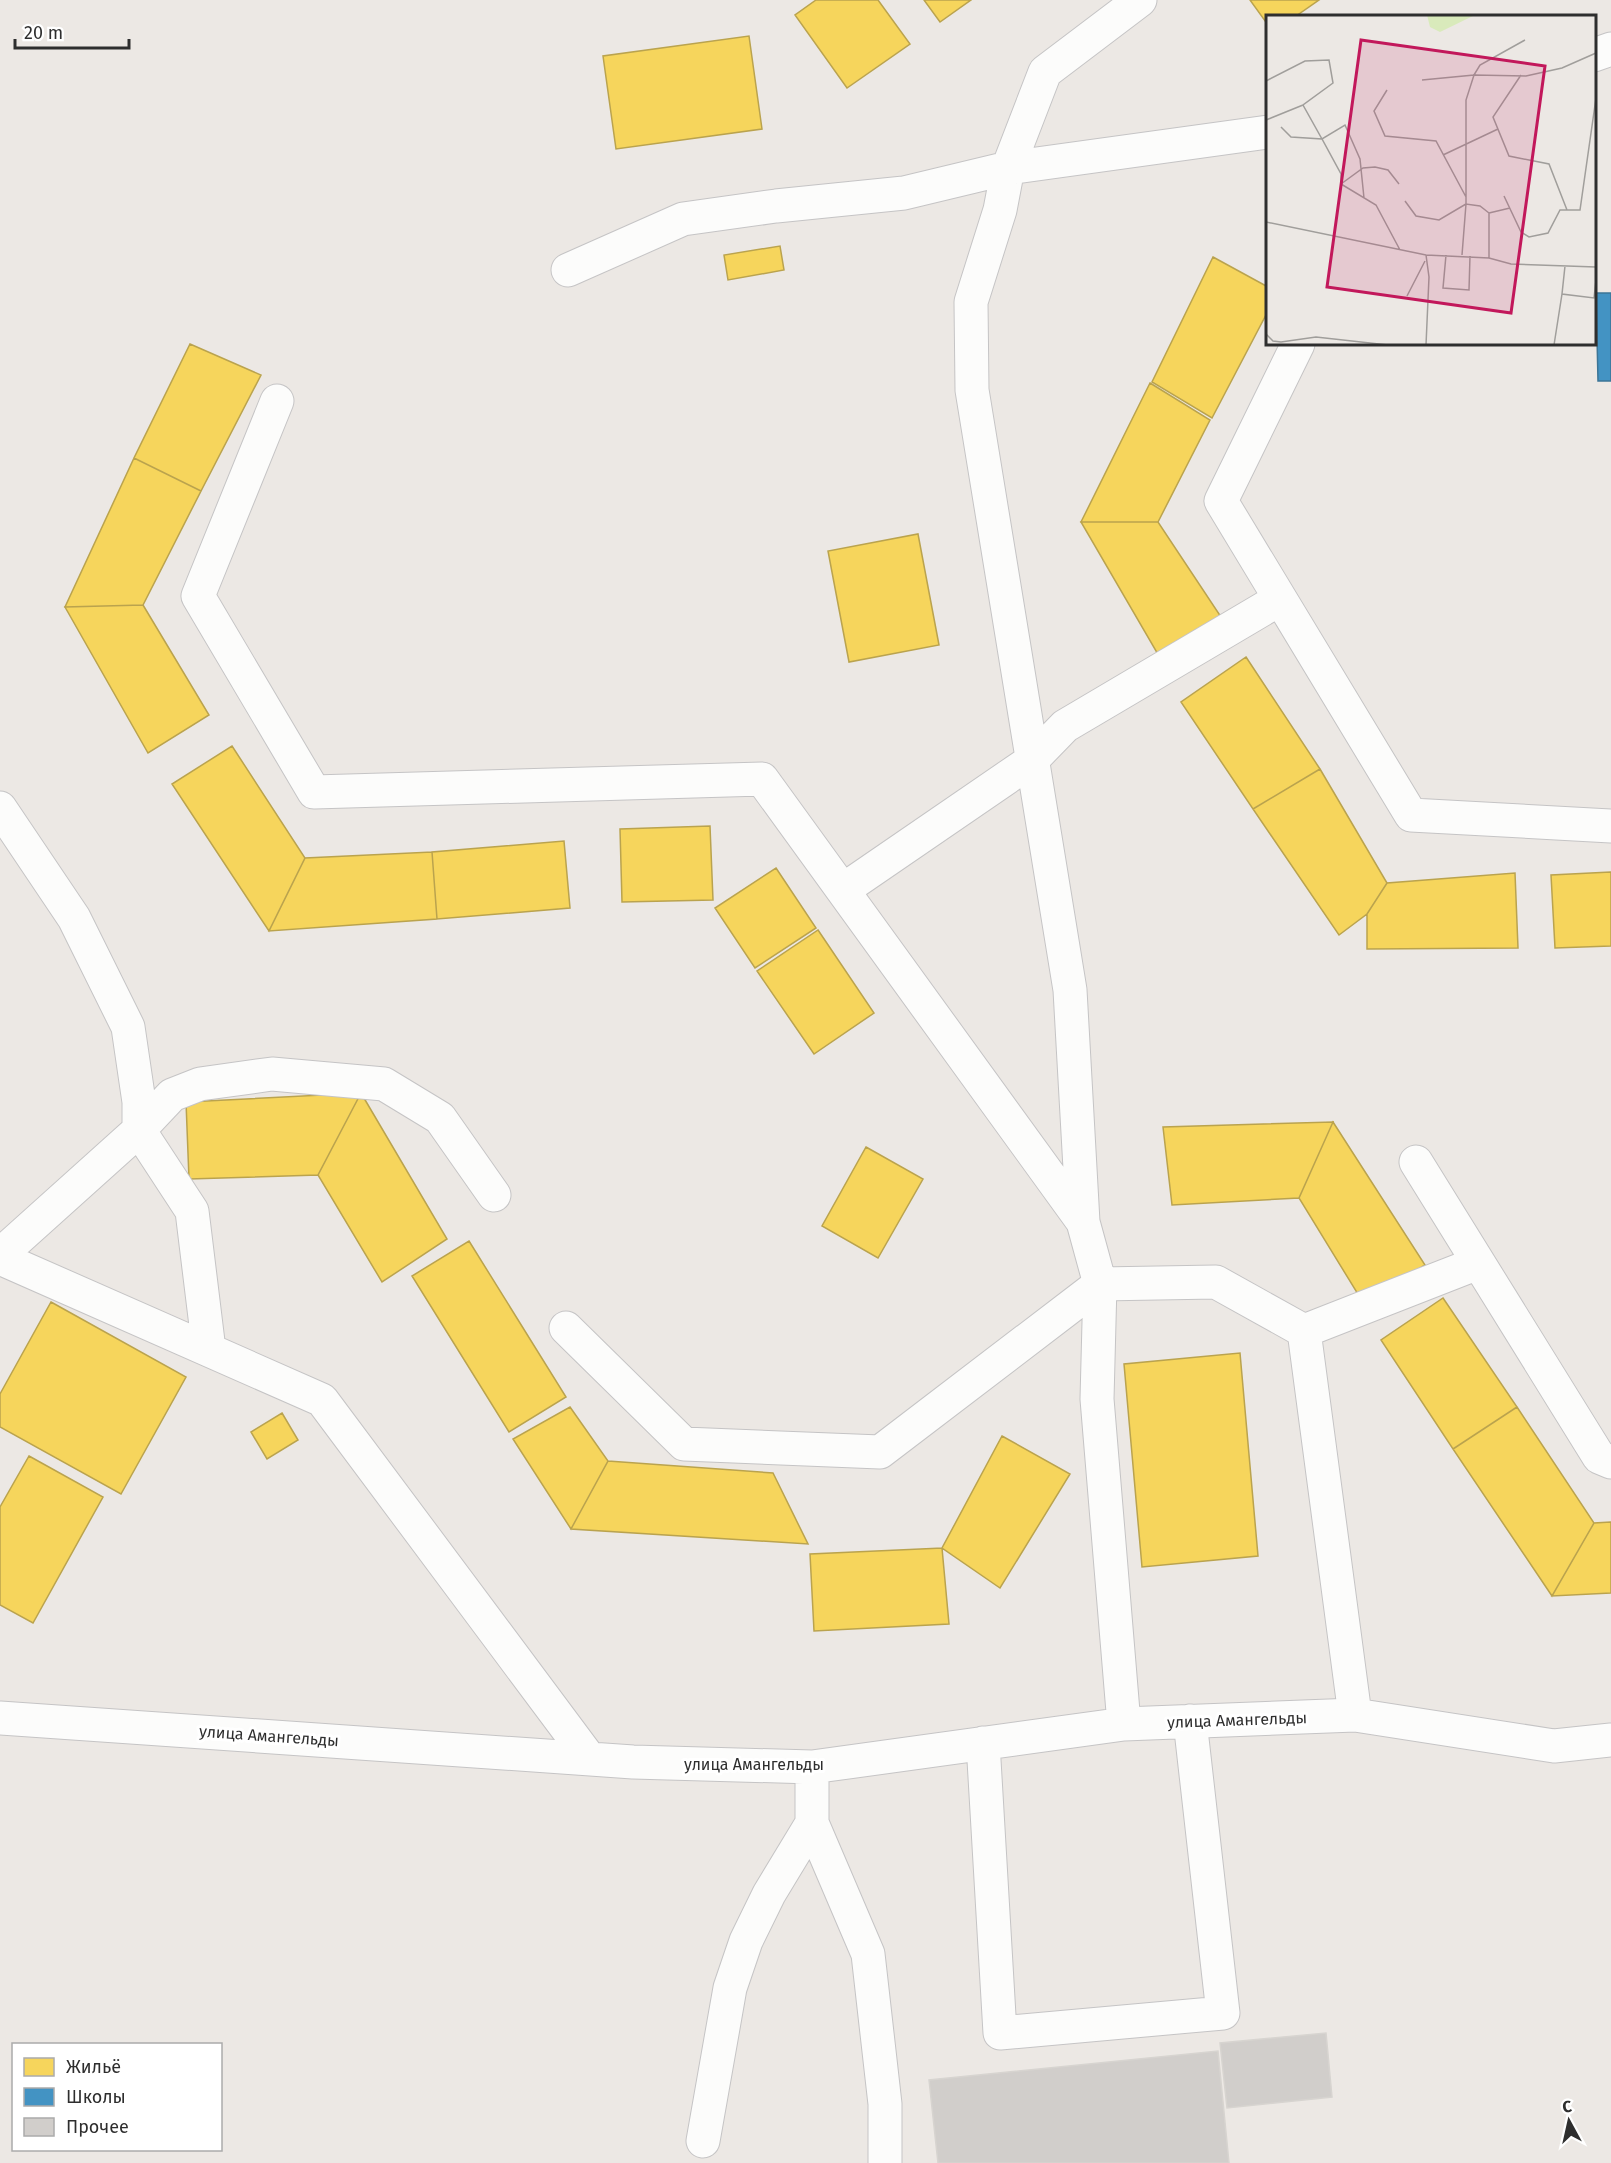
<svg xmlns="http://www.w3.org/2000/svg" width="1611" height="2163" font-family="'Fira Sans',sans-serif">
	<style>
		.homes { fill: #f6d55c; stroke: #baa34e; stroke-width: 1.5 }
		.schools { fill: #4393c3; stroke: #3d7596; stroke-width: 1.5 }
		.building { fill: #d1cecb; stroke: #d7d4d0; stroke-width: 1.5 }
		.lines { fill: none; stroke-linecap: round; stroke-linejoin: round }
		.minor-casing { stroke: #c5c4c5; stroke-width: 35 }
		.minor { stroke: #fcfcfb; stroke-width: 33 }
		.labels { text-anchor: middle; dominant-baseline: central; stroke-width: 6; stroke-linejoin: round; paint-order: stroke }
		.street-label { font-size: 16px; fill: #2e2e2e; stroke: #fff }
		.inset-road { fill: none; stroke: #a09e9b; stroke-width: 1.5 }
		.view { fill: #c2185b; fill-opacity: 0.15; stroke: #c2185b; stroke-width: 3 }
		.inset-edge { fill: none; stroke: #2e2e2e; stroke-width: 3 }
	</style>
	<rect width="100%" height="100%" fill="#ece8e4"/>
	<path class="homes" d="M816 0H878L910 44 847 88 795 15Z
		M924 0H971L940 22Z
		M1250 0H1319L1296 16H1268V25Z
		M749 36 762 129 616 149 603 56Z
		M780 246 784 270 728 280 724 255Z
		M1213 257 1268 287V311L1212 418 1152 382Z
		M190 344 261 375 201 491 134 458Z
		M1150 383 1210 420 1158 522H1081Z
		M134 458 201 491 143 605 65 607Z
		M1081 522H1158L1227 626 1163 663Z
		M918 534 939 645 849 662 828 551Z
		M143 605 209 715 148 753 65 607Z
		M1246 657 1320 769 1253 809 1181 702Z
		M232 746 305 858 269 931 172 784Z
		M1320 769 1387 883 1367 914 1339 935 1253 809Z
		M710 826 713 900 622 902 620 829Z
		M564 841 570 908 437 919 432 852Z
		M432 852 437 919 269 931 305 858Z
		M776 868 816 928 755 968 715 908Z
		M1611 872V946L1555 948 1551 875Z
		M1515 873 1518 948 1367 949V914L1387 883Z
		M818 930 874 1013 814 1054 757 971Z
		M361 1093 318 1175 189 1179 186 1102Z
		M361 1093 447 1239 382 1282 318 1175Z
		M1333 1122 1299 1198 1172 1205 1163 1127Z
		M1333 1122 1425 1265 1364 1304 1299 1198Z
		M866 1147 923 1179 878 1258 822 1226Z
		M469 1241 566 1397 509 1432 412 1276Z
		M1443 1298 1517 1407 1453 1449 1381 1340Z
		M51 1302 186 1377 121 1494 0 1427V1394Z
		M1240 1353 1258 1556 1142 1567 1124 1364Z
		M570 1407 608 1461 571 1529 513 1439Z
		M1517 1407 1594 1523 1552 1596 1453 1449Z
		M282 1413 298 1440 267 1459 251 1432Z
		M1002 1436 1070 1474 1000 1588 942 1548Z
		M29 1456 103 1497 33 1623 0 1605V1507Z
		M608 1461 773 1473 808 1544 571 1529Z
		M1611 1522V1593L1552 1596 1594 1523Z
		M942 1548 949 1624 814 1631 810 1554Z"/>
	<path class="schools" d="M1596 293H1611V381H1598Z"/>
	<path class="building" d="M1326 2033 1332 2097 1227 2108 1220 2043Z
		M1218 2051 1229 2163H938L929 2080Z"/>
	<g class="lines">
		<defs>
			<path id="minor" d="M1594 55 1611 49
				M568 270 683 219 776 206 904 193 1008 168 1045 72 1140 0
				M1298 344 1221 501 1411 815 1611 826
				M277 401 198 596 314 792 762 779 1083 1222
				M0 808 74 918 128 1027 139 1102V1130L192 1211 209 1350
				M843 890 1031 761 1065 726 1280 599
				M1416 1162 1599 1457 1611 1462
				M0 1255 139 1130 172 1095 200 1084 272 1074 384 1084 440 1118 494 1195
				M0 1258 322 1400 589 1758
				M566 1328 684 1444 880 1452 1100 1284 1083 1222 1070 990 972 390 971 302 1000 210 1008 168 1268 132
				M1304 1331 1478 1263
				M0 1718 633 1762 812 1767 1124 1724 1355 1715 1554 1746 1611 1740
				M1124 1724 1097 1399 1100 1284 1216 1282 1304 1331 1355 1715
				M983 1743 1000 2033 1223 2013 1190 1721
				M812 1767V1823L868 1954 885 2104V2163
				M703 2141 730 1988 746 1941 769 1894 812 1823"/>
		</defs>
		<use href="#minor" class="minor-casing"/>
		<use href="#minor" class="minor"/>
	</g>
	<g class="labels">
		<g class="street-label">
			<text transform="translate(1237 1720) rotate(-2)">улица Амангельды</text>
			<text transform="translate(269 1736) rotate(4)">улица Амангельды</text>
			<text x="754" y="1764">улица Амангельды</text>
		</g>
	</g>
	<g transform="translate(1266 15)">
		<rect width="330" height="330" fill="#ece8e4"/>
		<path d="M161 0H209L174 17 164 12Z" fill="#d9eabb"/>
		<path class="inset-road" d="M255 60 227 102 243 141 283 149 301 195M156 65 208 60 214 50 259 25M0 66 39 46 63 45 67 68 37 90 56 124 79 110 94 144 98 183M121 75 108 96 119 121 170 126 200 182M0 105 37 90M15 112 25 122 56 124 75 159V169L110 190 134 235M177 140 232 114M75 169 97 153 109 152 122 155 133 169M238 181 255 217 263 222 282 218 294 195H314L330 83M139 186 150 201 173 205 200 189V85L208 60 260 61 296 53 330 38M223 198 244 193M0 207 160 240 223 243 245 249 330 252M160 240 163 262 160 330M180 240 177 273 203 275 204 241M196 240 200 189 214 191 223 198V243M299 251 296 279 328 283 330 265M141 281 159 246M0 319 7 326 15 327 50 322 122 330M288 330 296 279"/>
		<path class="view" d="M95 25 279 51 245 298 61 272Z"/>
		<rect width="330" height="330" class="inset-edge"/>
	</g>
	<rect x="12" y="2043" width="210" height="108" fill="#ffffff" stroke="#ababab" stroke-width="1.5"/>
	<rect x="24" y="2058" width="30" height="18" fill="#f6d55c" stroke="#ababab" stroke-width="1.5"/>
	<text x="66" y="2073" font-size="18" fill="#2e2e2e">Жильё</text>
	<rect x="24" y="2088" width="30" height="18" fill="#4393c3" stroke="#ababab" stroke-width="1.5"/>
	<text x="66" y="2103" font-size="18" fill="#2e2e2e">Школы</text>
	<rect x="24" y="2118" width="30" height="18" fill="#d1cecb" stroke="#ababab" stroke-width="1.5"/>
	<text x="66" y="2133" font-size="18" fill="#2e2e2e">Прочее</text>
	<g transform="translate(1569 2121) rotate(352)" stroke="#ffffff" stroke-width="4.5" paint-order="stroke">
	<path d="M0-4.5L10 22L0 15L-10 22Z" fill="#2e2e2e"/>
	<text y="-9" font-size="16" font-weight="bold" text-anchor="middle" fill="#2e2e2e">С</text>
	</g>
	<path d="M15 39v9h114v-9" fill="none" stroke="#2e2e2e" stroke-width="3"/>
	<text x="24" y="39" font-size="18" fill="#2e2e2e" stroke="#ffffff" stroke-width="4.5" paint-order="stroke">20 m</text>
</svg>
